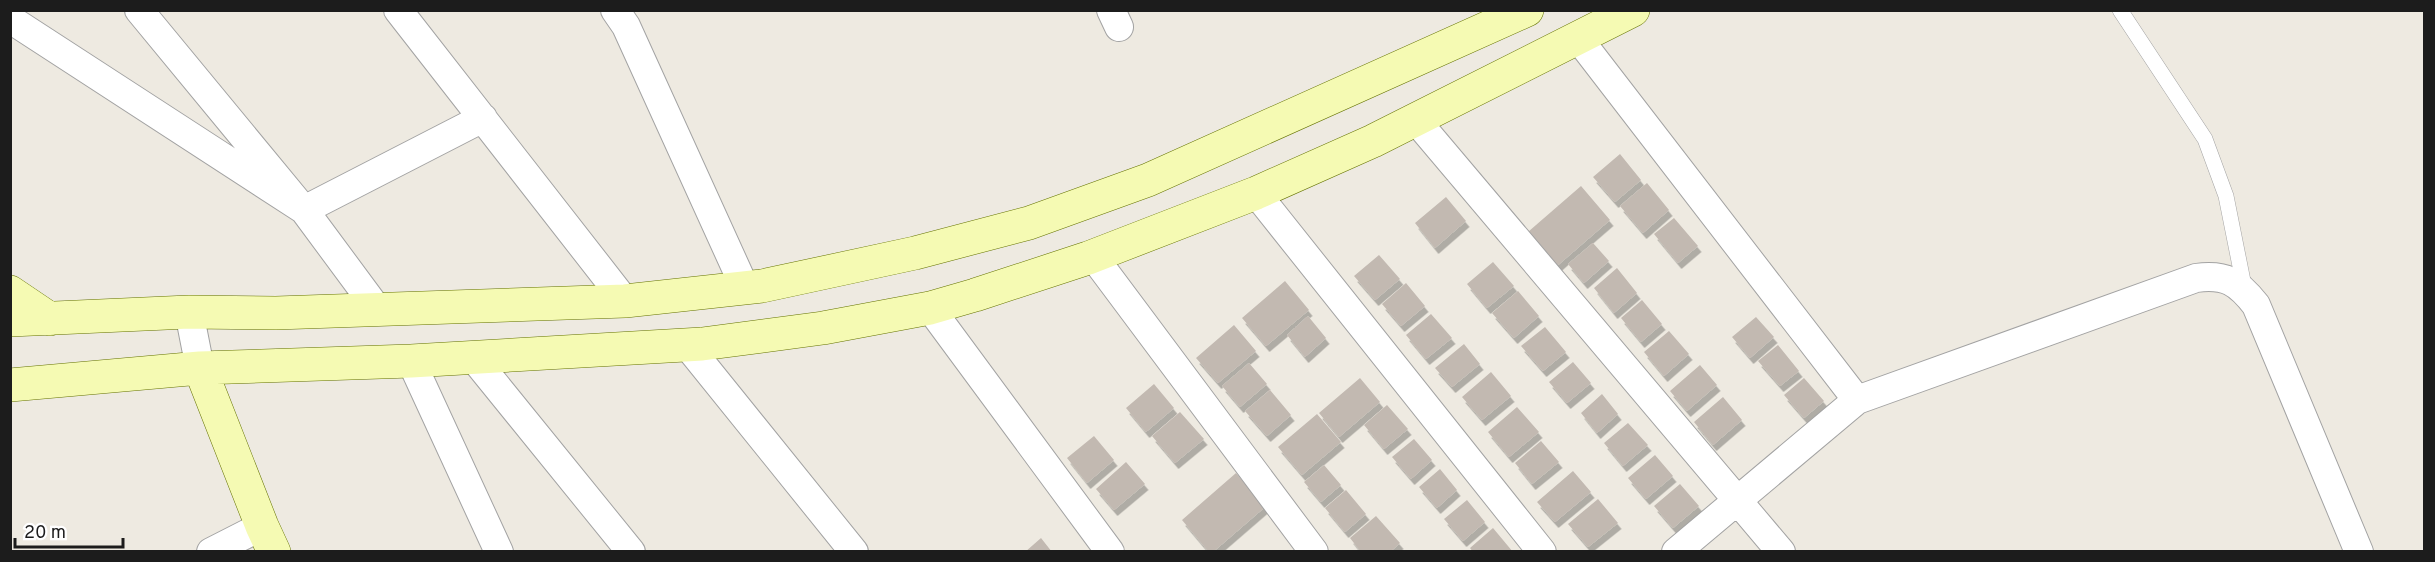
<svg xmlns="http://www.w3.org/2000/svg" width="2435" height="562" font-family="Overpass,sans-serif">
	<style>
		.building { fill: #c2b9b1; filter: url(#shadow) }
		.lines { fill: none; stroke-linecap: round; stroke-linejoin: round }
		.lane-casing { stroke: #a3a3a3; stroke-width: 16 }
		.street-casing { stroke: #a3a3a3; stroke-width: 30 }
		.secondary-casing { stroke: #657303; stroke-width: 34 }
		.lane { stroke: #fff; stroke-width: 15 }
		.street { stroke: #fff; stroke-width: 28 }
		.secondary { stroke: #f5fab3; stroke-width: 33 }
	</style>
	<defs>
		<filter id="shadow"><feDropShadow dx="3.5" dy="6" stdDeviation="0" flood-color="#0004"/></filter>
	</defs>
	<rect width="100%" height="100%" fill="#eeeae1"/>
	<path class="building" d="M1620 154 1641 180 1615 202 1593 177Z
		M1647 183 1669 210 1643 233 1620 206Z
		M1581 186 1610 220 1550 272 1521 238Z
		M1446 197 1466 221 1435 248 1415 223Z
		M1674 218 1698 246 1678 263 1654 234Z
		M1593 243 1609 261 1584 283 1568 264Z
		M1379 255 1400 279 1375 300 1354 276Z
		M1493 262 1514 286 1487 308 1467 284Z
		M1617 268 1637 293 1614 313 1594 288Z
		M1285 281 1309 310 1266 346 1242 318Z
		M1406 283 1425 306 1401 326 1382 304Z
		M1518 291 1539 316 1514 338 1492 313Z
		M1642 300 1662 324 1641 342 1621 318Z
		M1431 314 1452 338 1426 359 1406 335Z
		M1308 316 1326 338 1305 357 1287 335Z
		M1756 317 1774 337 1750 358 1732 337Z
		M1234 325 1256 351 1218 383 1196 358Z
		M1545 327 1566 352 1543 371 1521 346Z
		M1669 331 1689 354 1664 376 1644 352Z
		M1464 344 1480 364 1452 387 1435 368Z
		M1778 345 1799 371 1780 386 1758 361Z
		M1573 362 1591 383 1567 403 1549 382Z
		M1249 363 1267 384 1240 407 1222 386Z
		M1700 365 1717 385 1687 411 1670 391Z
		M1491 372 1511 396 1482 420 1462 397Z
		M1360 378 1380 402 1339 437 1319 413Z
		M1804 378 1824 401 1804 418 1784 395Z
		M1154 384 1174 408 1146 432 1126 408Z
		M1270 390 1291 415 1267 436 1245 411Z
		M1602 394 1618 414 1597 433 1581 413Z
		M1723 397 1742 420 1713 445 1694 422Z
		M1387 405 1408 429 1384 449 1364 425Z
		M1517 407 1539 432 1509 457 1488 432Z
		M1180 412 1204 439 1175 463 1152 436Z
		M1317 414 1341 442 1302 475 1278 447Z
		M1628 423 1648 445 1623 466 1604 443Z
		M1094 436 1114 460 1087 483 1067 458Z
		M1414 439 1432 460 1411 479 1392 457Z
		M1541 441 1559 462 1532 484 1515 463Z
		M1655 455 1673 476 1646 499 1628 478Z
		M1126 462 1145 484 1114 510 1096 489Z
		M1324 465 1341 485 1321 502 1304 482Z
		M1440 469 1457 490 1437 508 1419 487Z
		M1573 471 1591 492 1555 522 1537 502Z
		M1236 473 1265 507 1213 552H1209L1182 520Z
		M1680 484 1699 506 1673 528 1654 506Z
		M1346 490 1366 514 1345 532 1325 508Z
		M1598 499 1618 523 1588 547 1568 524Z
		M1467 500 1485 522 1463 541 1444 519Z
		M1376 516 1400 543 1390 552H1361L1350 538Z
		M1493 528 1513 552H1473L1470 548Z
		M1041 538 1052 552H1025Z"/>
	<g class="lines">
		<defs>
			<path id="lane" d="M2120 10 2205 139 2226 196 2245 291"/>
			<path id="street" d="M139 10 304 210 378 310
				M398 10 625 301
				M615 10 626 26 745 288
				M1111 10 1119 27
				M10 19 304 210 483 118
				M1578 38 1857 400
				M1415 119 1781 552
				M1256 193 1542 552
				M1093 256 1314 552
				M930 308 1110 552
				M189 312 200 368
				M687 345 854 552
				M472 356 631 552
				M411 361 499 552
				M211 552 262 526
				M1676 552 1857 400 2196 278C2226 274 2238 282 2256 305L2359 552"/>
			<path id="secondary" d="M10 292 50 319
				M10 320 189 312 276 313 625 301 762 286 915 253 1029 223 1148 180 1527 10
				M200 368 262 526 274 552
				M10 385 200 368 411 361 702 344 823 328 930 308 975 295 1088 258 1256 193 1373 141 1633 10"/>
		</defs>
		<use href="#lane" class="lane-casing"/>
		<use href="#street" class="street-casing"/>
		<use href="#secondary" class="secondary-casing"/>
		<use href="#lane" class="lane"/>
		<use href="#street" class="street"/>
		<use href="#secondary" class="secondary"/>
	</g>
	<rect width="2435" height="562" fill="none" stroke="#1c1c1c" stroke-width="24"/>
	<path d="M15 538v9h108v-9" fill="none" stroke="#1c1c1c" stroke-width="3"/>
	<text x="24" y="538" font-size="18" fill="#1c1c1c" stroke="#ffffff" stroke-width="4.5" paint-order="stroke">20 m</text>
</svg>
